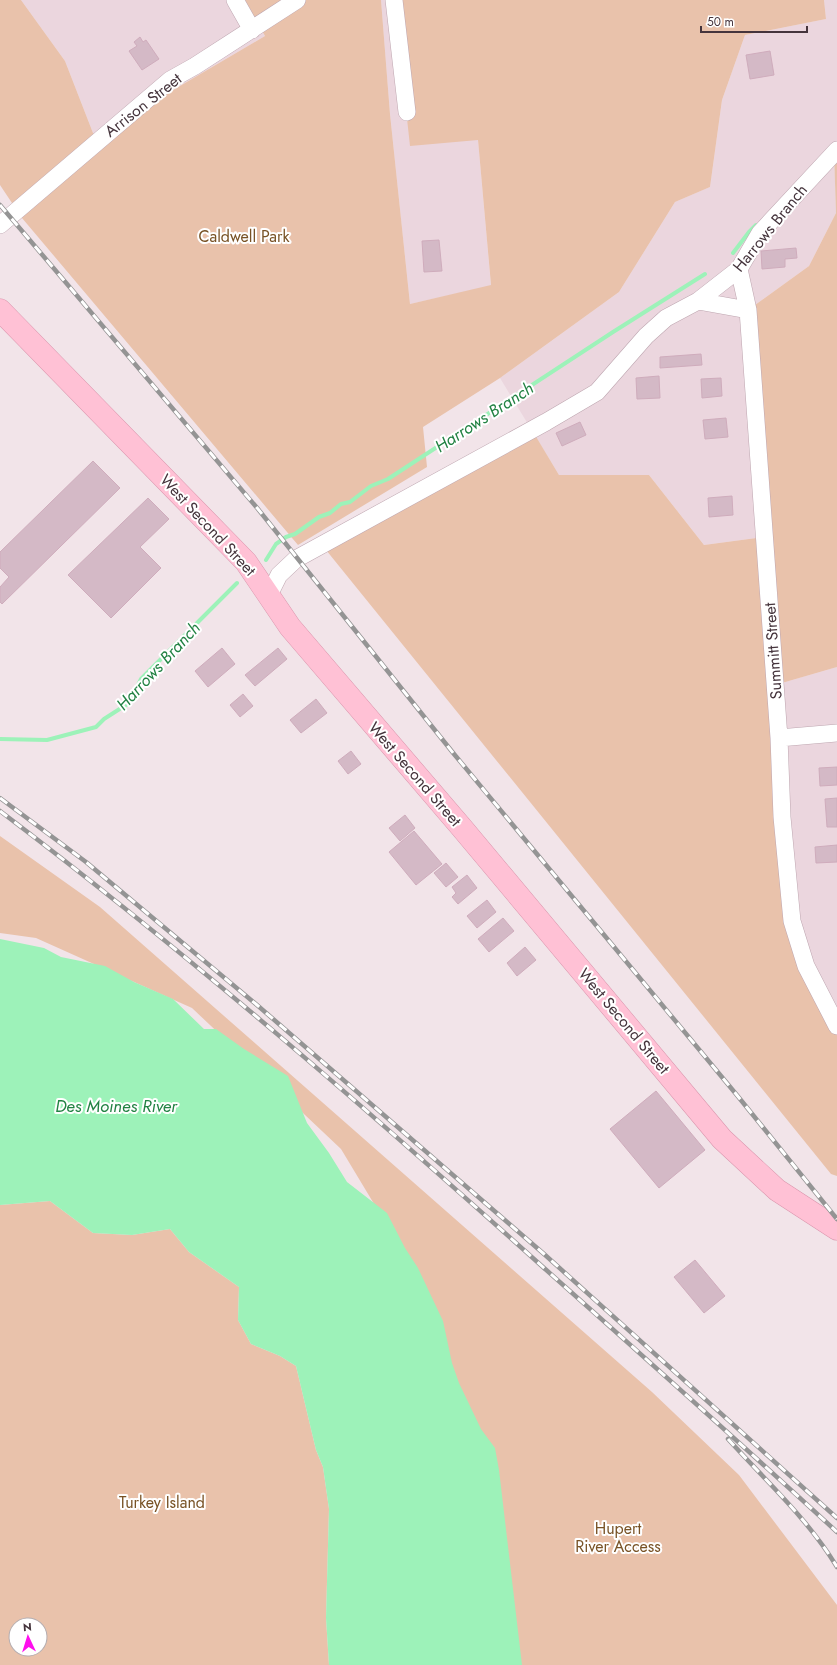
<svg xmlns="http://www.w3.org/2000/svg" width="837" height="1665" font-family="Jost,sans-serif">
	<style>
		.residential { fill: #ebd6de }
		.green { fill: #e9c2ab; fill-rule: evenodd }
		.water { fill: #9df2b9 }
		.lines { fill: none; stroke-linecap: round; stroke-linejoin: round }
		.stream { stroke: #9df2b9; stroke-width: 4 }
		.building { fill: #d4b9c6; stroke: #cfacbc }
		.minor-casing { stroke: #bea6b0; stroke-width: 18 }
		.secondary-casing { stroke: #da96ad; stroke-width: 23 }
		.minor { stroke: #fff; stroke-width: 17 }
		.secondary { stroke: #ffc1d5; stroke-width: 22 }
		.rail-casing { stroke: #949494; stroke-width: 4.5 }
		.rail { stroke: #fff; stroke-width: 3; stroke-dasharray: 9; stroke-linecap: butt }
		.labels { text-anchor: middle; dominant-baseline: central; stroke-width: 4; stroke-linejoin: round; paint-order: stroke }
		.street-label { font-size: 16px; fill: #45343c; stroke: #fff }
		.park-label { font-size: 16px; fill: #785225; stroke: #fff }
		.water-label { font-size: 17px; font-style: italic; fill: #228243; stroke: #fff }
	</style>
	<rect width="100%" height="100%" fill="#f2e4e9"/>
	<path class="residential" d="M21 0H245L265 36 163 96 106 146 93 133 65 61Z
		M381 0H394L478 140 491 286 410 304 390 114Z
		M824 0H837V150L834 153 836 213 809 266 748 310 764 537 704 545 649 475H559L500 378 619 292 675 202 710 187 722 100 745 35 826 19Z
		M837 667V1026L792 921 775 685Z"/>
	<path class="green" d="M0 0H21L65 61 93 133 106 145 163 96 265 36 245 0H381L390 114 410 304 491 285 478 140 410 146 394 0H824L826 19 745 35 722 100 710 187 675 202 619 292 500 378 423 427 427 467 298 545 22 218 0 185Z
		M837 150V667L775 685 792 921 837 1026V1176L831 1174 322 545 532 430 559 475H649L704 545 764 537 748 310 809 266 836 213 834 153Z
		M0 836 100 907 652 1392 739 1475 837 1605V1665H508L406 1257 341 1149 192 1008 36 938 0 933Z
		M50 1201 93 1233 132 1235 170 1229 189 1252 239 1287 238 1320 251 1344 280 1356 296 1366 316 1450 323 1467 329 1509 326 1618 329 1665H0V1205ZM16 1625H40V1649H16Z"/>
	<path class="water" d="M0 939 44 948 61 957 105 966 134 982 173 999 204 1029H216L244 1049 288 1076 307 1123 329 1153 347 1182 387 1213 405 1248 418 1268 443 1321 452 1363 459 1383 481 1429 495 1448 499 1470 522 1665H329L326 1618 329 1509 323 1467 316 1450 296 1366 280 1356 251 1344 238 1320 239 1287 189 1252 170 1229 132 1235 93 1233 50 1201 0 1205Z"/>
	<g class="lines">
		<path class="stream" d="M733 253 749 232 756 225
			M266 560 276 544 286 537 295 534 319 517 330 513 341 504 350 502 371 486 388 479 613 332 705 274
			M0 739 47 740 96 727 104 719 129 703 141 679 237 583"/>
	</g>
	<path class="building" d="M140 37 143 42 146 40 159 59 142 70 129 51 137 46 134 42Z
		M770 51 774 75 750 79 746 55Z
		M439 240 442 271 424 272 422 241Z
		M796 248 797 258 785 259V267L762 269 761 251Z
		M701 354 702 365 660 368V357Z
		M659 376 660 398 637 399 636 378Z
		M721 378 722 396 702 398 701 379Z
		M726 418 728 437 705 439 703 420Z
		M580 422 586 435 562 446 556 433Z
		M93 461 120 488 2 604 0 602V587L9 577 0 568V552Z
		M732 496 733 515 709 517 708 498Z
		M148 498 169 519 140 547 161 568 111 618 68 575Z
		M222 648 235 664 208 687 195 671Z
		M278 648 287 659 255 686 245 675Z
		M243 694 253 706 240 717 230 705Z
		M316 699 327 713 301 733 290 720Z
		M351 751 361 764 348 774 338 761Z
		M837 767V785L820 786 819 768Z
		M837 798V827H827L825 799Z
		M405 815 415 828 400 841 389 828Z
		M414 831 442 864 416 885 389 852Z
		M837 845V862L816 863 815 847Z
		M446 863 458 877 446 887 434 873Z
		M467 875 477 888 458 904 452 897 456 893 452 887Z
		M487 900 496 912 477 928 467 916Z
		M503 918 514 931 489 952 478 939Z
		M525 947 536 960 517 976 507 963Z
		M656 1091 705 1150 659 1188 610 1129Z
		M695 1260 725 1296 704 1313 674 1277Z"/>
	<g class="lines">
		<defs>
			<path id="minor" d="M235 0 252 30
				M394 0 407 112
				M0 225 170 80 195 66 297 0
				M739 269 748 310 779 738 782 817 792 921 806 966 837 1026
				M698 301 748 310
				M269 595 279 575 296 559 546 422 597 392 646 336 666 318 698 301 739 269 760 233 837 150
				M779 738 837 733"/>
			<path id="secondary" d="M0 310 246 562 290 627 462 828 722 1139 777 1190 837 1229"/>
		</defs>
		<use href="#minor" class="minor-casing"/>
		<use href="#secondary" class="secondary-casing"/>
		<use href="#minor" class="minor"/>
		<use href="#secondary" class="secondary"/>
		<defs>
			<path id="rail" d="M0 205 258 509 454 754 736 1094 837 1219
				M0 798 86 862 257 1005 544 1254 837 1518
				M0 811C189 954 368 1110 544 1268 642 1355 740 1443 837 1532
				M728 1439C766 1481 808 1519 837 1567"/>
		</defs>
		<use href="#rail" class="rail-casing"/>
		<use href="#rail" class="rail"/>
	</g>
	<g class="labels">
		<g class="street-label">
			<text transform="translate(143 105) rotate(-38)">Arrison Street</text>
			<text transform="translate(770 228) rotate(-51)">Harrows Branch</text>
			<text transform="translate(208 525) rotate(47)">West Second Street</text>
			<text transform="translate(773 651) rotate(-94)">Summitt Street</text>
			<text transform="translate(415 774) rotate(49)">West Second Street</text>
			<text transform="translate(624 1021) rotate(50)">West Second Street</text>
		</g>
		<g class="park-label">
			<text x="244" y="236">Caldwell Park</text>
			<text x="162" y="1502">Turkey Island</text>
			<text x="618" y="1528">Hupert<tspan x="618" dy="18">River Access</tspan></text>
		</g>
		<g class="water-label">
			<text transform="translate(484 417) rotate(-33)">Harrows Branch</text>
			<text transform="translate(158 666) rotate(-47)">Harrows Branch</text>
			<text x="116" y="1106">Des Moines River</text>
		</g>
	</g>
	<g transform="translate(28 1637) rotate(356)"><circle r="19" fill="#ffffff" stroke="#b5aeb1"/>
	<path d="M0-3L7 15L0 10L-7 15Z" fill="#ff0eed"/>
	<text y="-6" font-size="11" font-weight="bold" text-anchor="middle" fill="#45343c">N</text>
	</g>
	<path d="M701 26v6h106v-6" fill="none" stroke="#45343c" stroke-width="2"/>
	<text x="707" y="26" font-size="12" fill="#45343c" stroke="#ffffff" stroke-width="3" paint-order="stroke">50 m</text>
</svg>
